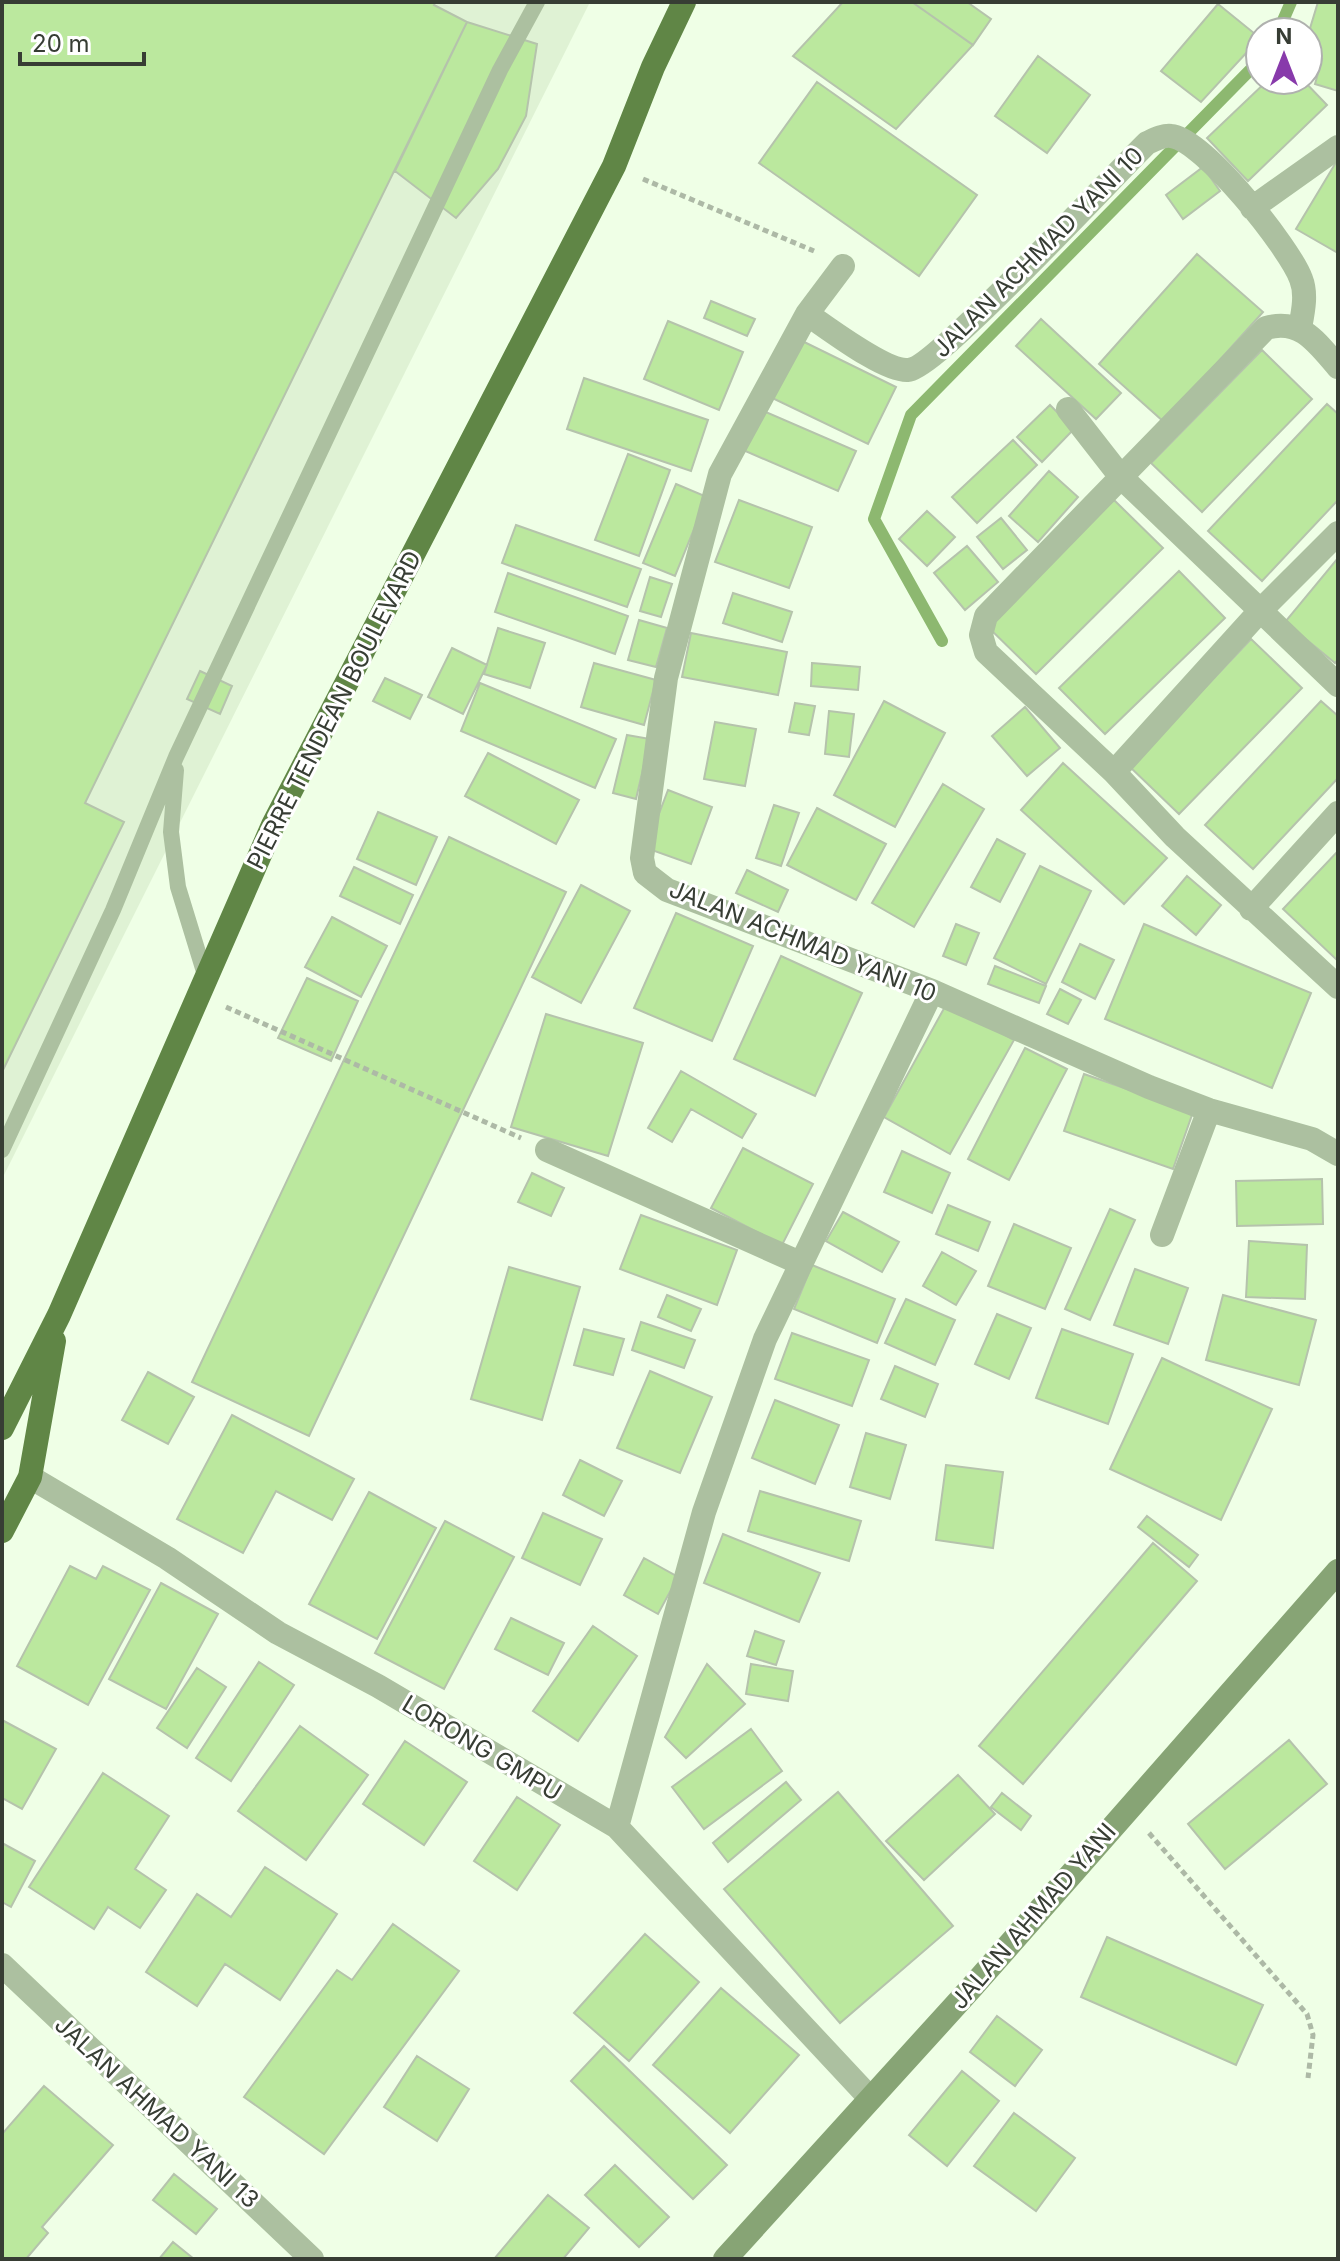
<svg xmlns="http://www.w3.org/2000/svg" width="1340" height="2261" font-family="Inter,sans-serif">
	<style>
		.built { fill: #dff2d4 }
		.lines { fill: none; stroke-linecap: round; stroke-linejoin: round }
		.stream { stroke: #8db870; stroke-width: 12 }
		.building { fill: #bbe89e; stroke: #b5c3ac; stroke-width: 2 }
		.path { stroke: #adb9a6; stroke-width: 5; stroke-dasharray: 6 4; stroke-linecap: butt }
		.service { stroke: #acc0a0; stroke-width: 16 }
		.minor { stroke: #acc0a0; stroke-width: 24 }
		.secondary { stroke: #87a475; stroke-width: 24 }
		.trunk { stroke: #608646; stroke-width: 24 }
		.labels { text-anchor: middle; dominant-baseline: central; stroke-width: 6; stroke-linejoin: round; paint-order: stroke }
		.street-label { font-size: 24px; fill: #373d34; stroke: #fff }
	</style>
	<rect width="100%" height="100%" fill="#efffe6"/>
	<path class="built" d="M2 2H590L2 1179Z"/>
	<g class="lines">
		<path class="stream" d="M1278 32 1291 2
			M942 641 874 519 911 415 1260 60"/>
	</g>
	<path class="building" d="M2 2H436L434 5 467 22 85 803 124 822 2 1072Z
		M843 2H912L973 45 896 129 793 56Z
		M912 2H967L991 19 973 45Z
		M1318 2H1338V91L1315 84 1322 59 1308 55V35Z
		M1218 4 1260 38 1201 102 1161 71Z
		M467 22 537 44 526 116 498 169 456 218 395 171Z
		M1038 56 1090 95 1047 153 995 116Z
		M1268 80H1303L1327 105 1248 181 1207 138Z
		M817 82 977 195 919 276 759 163Z
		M1338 159V253L1296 229Z
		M1203 167 1220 191 1183 219 1166 195Z
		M1197 254 1263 312 1164 422 1099 364Z
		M711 301 755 319 747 336 704 318Z
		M1041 319 1121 393 1096 419 1016 346Z
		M668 321 743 352 719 410 644 379Z
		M794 337 896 387 868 444 766 395Z
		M1262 350 1312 399 1202 512 1151 463Z
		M584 378 708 420 691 471 567 429Z
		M1327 404 1338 414V500L1262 581 1208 531Z
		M1050 405 1074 429 1042 462 1017 437Z
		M761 410 856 451 838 491 743 450Z
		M1013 440 1037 465 977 523 952 497Z
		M628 454 670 470 639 556 595 540Z
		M1049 471 1078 497 1038 542 1009 516Z
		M676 484 707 497 675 576 643 563Z
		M739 500 812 527 789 588 715 562Z
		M1114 500 1163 548 1036 674 987 626Z
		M927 511 955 537 927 566 899 539Z
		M1001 518 1027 550 1003 569 977 537Z
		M516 525 641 569 627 607 502 563Z
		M967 546 998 582 965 610 934 573Z
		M1338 558V659L1335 663 1285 622Z
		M1179 571 1225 618 1105 734 1059 688Z
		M508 573 628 616 615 654 495 612Z
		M650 577 672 584 661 617 640 611Z
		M733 593 792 612 782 642 723 623Z
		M639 620 667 628 656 667 628 660Z
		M498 628 545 643 530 688 484 674Z
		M691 633 787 652 778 695 682 677Z
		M1251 639 1302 688 1179 814 1130 767Z
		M452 648 487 665 463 714 428 697Z
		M594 663 656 680 644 725 581 707Z
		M812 663 860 667 858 690 811 686Z
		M200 671 232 686 220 714 187 699Z
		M385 678 422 695 410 719 373 701Z
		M480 683 616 739 595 788 461 731Z
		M884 701 945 733 895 827 834 795Z
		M1321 701 1338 716V778L1253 869 1205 825Z
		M795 703 815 706 809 735 789 732Z
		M1025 707 1060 748 1027 776 992 736Z
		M829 711 854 714 849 757 825 754Z
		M715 722 756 729 745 786 704 779Z
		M627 735 650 739 636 799 613 793Z
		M488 753 579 800 556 844 465 796Z
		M1063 763 1167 858 1124 904 1021 810Z
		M943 784 984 809 914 927 872 903Z
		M668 790 712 807 691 864 646 848Z
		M774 805 799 813 781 866 756 858Z
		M817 808 886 844 856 900 787 865Z
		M378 812 437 837 416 885 357 859Z
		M449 837 566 892 309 1436 192 1382Z
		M997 839 1025 854 1000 902 971 887Z
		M1338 851V961L1283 909Z
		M1040 866 1091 891 1046 984 994 958Z
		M354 867 413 895 400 924 340 896Z
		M747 870 788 890 778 912 736 893Z
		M1187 876 1221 905 1196 935 1162 906Z
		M581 885 630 911 581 1003 532 977Z
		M676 913 753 946 712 1041 634 1008Z
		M332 917 387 946 361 997 305 967Z
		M956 924 979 933 966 965 943 956Z
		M1144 924 1311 993 1272 1088 1105 1019Z
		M1080 944 1114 960 1095 999 1062 982Z
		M781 956 862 993 815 1096 734 1059Z
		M995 966 1046 986 1039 1003 988 984Z
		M307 978 358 1001 331 1061 278 1038Z
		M1060 989 1081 1000 1068 1024 1047 1014Z
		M947 1003 1014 1040 950 1154 884 1117Z
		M546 1014 643 1043 608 1156 511 1127Z
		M1025 1048 1067 1069 1009 1180 968 1159Z
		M681 1071 756 1114 742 1138 691 1109 672 1142 648 1128Z
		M1084 1074 1193 1112 1173 1169 1064 1131Z
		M743 1148 813 1184 782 1245 711 1208Z
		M902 1151 950 1173 932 1213 884 1192Z
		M532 1173 564 1188 551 1216 518 1202Z
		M1322 1179 1323 1224 1237 1226 1236 1181Z
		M948 1205 990 1222 978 1251 936 1234Z
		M1110 1209 1135 1220 1090 1320 1065 1309Z
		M843 1212 899 1242 882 1272 826 1241Z
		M641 1215 737 1250 717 1305 620 1269Z
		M1014 1224 1071 1248 1045 1309 988 1286Z
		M1249 1241 1307 1245 1305 1299 1246 1297Z
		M942 1252 976 1271 956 1305 923 1286Z
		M812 1265 895 1299 877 1343 794 1309Z
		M509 1267 580 1287 542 1420 471 1399Z
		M1135 1269 1188 1288 1168 1344 1114 1325Z
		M667 1295 701 1309 691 1331 658 1317Z
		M1223 1295 1316 1320 1299 1385 1206 1360Z
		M906 1299 955 1320 935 1365 885 1343Z
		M997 1314 1031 1328 1009 1379 975 1364Z
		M641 1322 695 1340 684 1368 632 1350Z
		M584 1329 624 1339 613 1375 574 1365Z
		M1062 1329 1133 1354 1108 1424 1036 1398Z
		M792 1333 869 1360 852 1406 775 1379Z
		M1162 1358 1272 1409 1221 1520 1110 1469Z
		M895 1366 938 1384 925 1417 881 1399Z
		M650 1371 712 1397 680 1473 617 1448Z
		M148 1372 194 1397 168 1444 122 1420Z
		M775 1400 839 1425 815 1484 752 1458Z
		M232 1415 354 1479 332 1520 276 1491 243 1553 177 1519Z
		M866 1433 906 1445 890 1499 850 1487Z
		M580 1460 622 1481 604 1516 563 1495Z
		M946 1465 1003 1472 993 1548 936 1540Z
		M760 1491 861 1521 849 1561 748 1531Z
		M369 1492 436 1528 377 1639 309 1604Z
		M543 1513 602 1539 580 1585 522 1558Z
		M1147 1516 1198 1555 1189 1567 1138 1527Z
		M445 1521 514 1557 444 1689 375 1653Z
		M723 1534 820 1573 799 1622 704 1583Z
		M1153 1543 1197 1581 1023 1784 979 1746Z
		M644 1558 678 1577 658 1614 624 1595Z
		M70 1566 96 1579 103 1566 150 1590 88 1705 17 1666Z
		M161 1583 218 1614 166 1709 109 1679Z
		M511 1618 564 1643 548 1675 495 1649Z
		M593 1626 637 1656 578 1741 533 1711Z
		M755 1631 784 1641 776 1665 747 1656Z
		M259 1662 294 1685 231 1781 196 1758Z
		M707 1664 745 1704 686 1758 665 1737Z
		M751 1664 793 1671 788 1701 746 1694Z
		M197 1668 226 1687 187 1748 157 1728Z
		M2 1720 56 1749 22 1809 2 1798Z
		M300 1726 368 1775 306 1860 238 1811Z
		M751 1729 782 1771 704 1829 672 1787Z
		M1289 1740 1327 1784 1225 1869 1188 1824Z
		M405 1741 467 1782 424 1845 363 1804Z
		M103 1773 169 1816 135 1869 166 1890 140 1928 108 1907 94 1929 29 1887Z
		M958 1775 995 1814 924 1880 886 1841Z
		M786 1782 801 1800 728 1862 713 1843Z
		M838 1792 953 1926 840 2023 724 1889Z
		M1002 1793 1031 1816 1021 1830 991 1807Z
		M517 1797 560 1825 517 1890 474 1861Z
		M2 1843 35 1861 11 1907 2 1902Z
		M265 1867 337 1914 280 2000 225 1964 197 2006 146 1972 197 1894 231 1917Z
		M393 1924 459 1971 324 2154 244 2097 337 1970 352 1980Z
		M645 1934 699 1982 629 2061 574 2013Z
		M1107 1937 1263 2005 1236 2065 1081 1997Z
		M721 1988 799 2055 730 2133 653 2065Z
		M997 2016 1042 2050 1015 2086 970 2052Z
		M604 2046 727 2165 693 2199 571 2081Z
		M417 2056 469 2089 437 2141 384 2107Z
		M962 2071 999 2101 947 2166 909 2135Z
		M44 2086 113 2145 42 2227 48 2233 26 2259H3L2 2134Z
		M1014 2113 1075 2158 1036 2211 974 2166Z
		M615 2165 669 2217 639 2247 585 2195Z
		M174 2174 217 2209 196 2234 153 2200Z
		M548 2195 589 2228 563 2259H494Z
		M173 2242 194 2259H159Z"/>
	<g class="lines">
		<path class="path" d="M643 179 814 251
			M226 1007 521 1138
			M1149 1833 1307 2014 1313 2035 1308 2078"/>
		<path class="service" d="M176 770 171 832 178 887 205 975
			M2 1150 113 910 176 757 500 70 537 2"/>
		<path class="minor" d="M1252 208 1338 147
			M843 266 807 314 720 474 666 678 642 858 645 873 667 890 932 991 1149 1087 1209 1110 1312 1139 1338 1154
			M807 314C828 328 885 372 908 370 935 369 1114 175 1147 143 1154 140 1163 135 1171 136 1203 139 1290 248 1301 279 1307 294 1303 312 1300 328
			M1338 367C1317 343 1301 318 1266 328L986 616 981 635 986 652 1114 772 1175 837 1338 987
			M1068 409 1121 477 1338 685
			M1114 772 1259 612 1338 533
			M1251 909 1338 813
			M547 1150 800 1263
			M1162 1235 1209 1110
			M30 1477 167 1558 278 1633 378 1686 617 1827 870 2098
			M617 1827 704 1512 765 1339 932 991
			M2 1965 312 2259"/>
		<path class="secondary" d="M725 2259 973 1986 1338 1571"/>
		<path class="trunk" d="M2 1428 59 1315 273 825 614 166 653 67 684 2
			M2 1531 30 1477 54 1341"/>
	</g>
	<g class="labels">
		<g class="street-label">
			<text transform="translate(1038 252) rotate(-45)">JALAN ACHMAD YANI 10</text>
			<text transform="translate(334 710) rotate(-63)">PIERRE TENDEAN BOULEVARD</text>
			<text transform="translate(803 941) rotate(22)">JALAN ACHMAD YANI 10</text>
			<text transform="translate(482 1748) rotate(31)">LORONG GMPU</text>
			<text transform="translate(1033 1916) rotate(-49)">JALAN AHMAD YANI</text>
			<text transform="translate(157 2112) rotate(43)">JALAN AHMAD YANI 13</text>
		</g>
	</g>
	<rect width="1340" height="2261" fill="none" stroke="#373d34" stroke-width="8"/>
	<g transform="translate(1284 56)"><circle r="38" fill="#ffffff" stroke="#afb1ae" stroke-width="2"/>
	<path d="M0-6L14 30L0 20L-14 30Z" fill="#883aab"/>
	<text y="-12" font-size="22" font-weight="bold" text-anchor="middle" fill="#373d34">N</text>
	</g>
	<path d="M20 52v12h124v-12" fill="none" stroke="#373d34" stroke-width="4"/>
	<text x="32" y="52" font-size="24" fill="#373d34" stroke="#ffffff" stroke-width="6" paint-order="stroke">20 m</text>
</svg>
